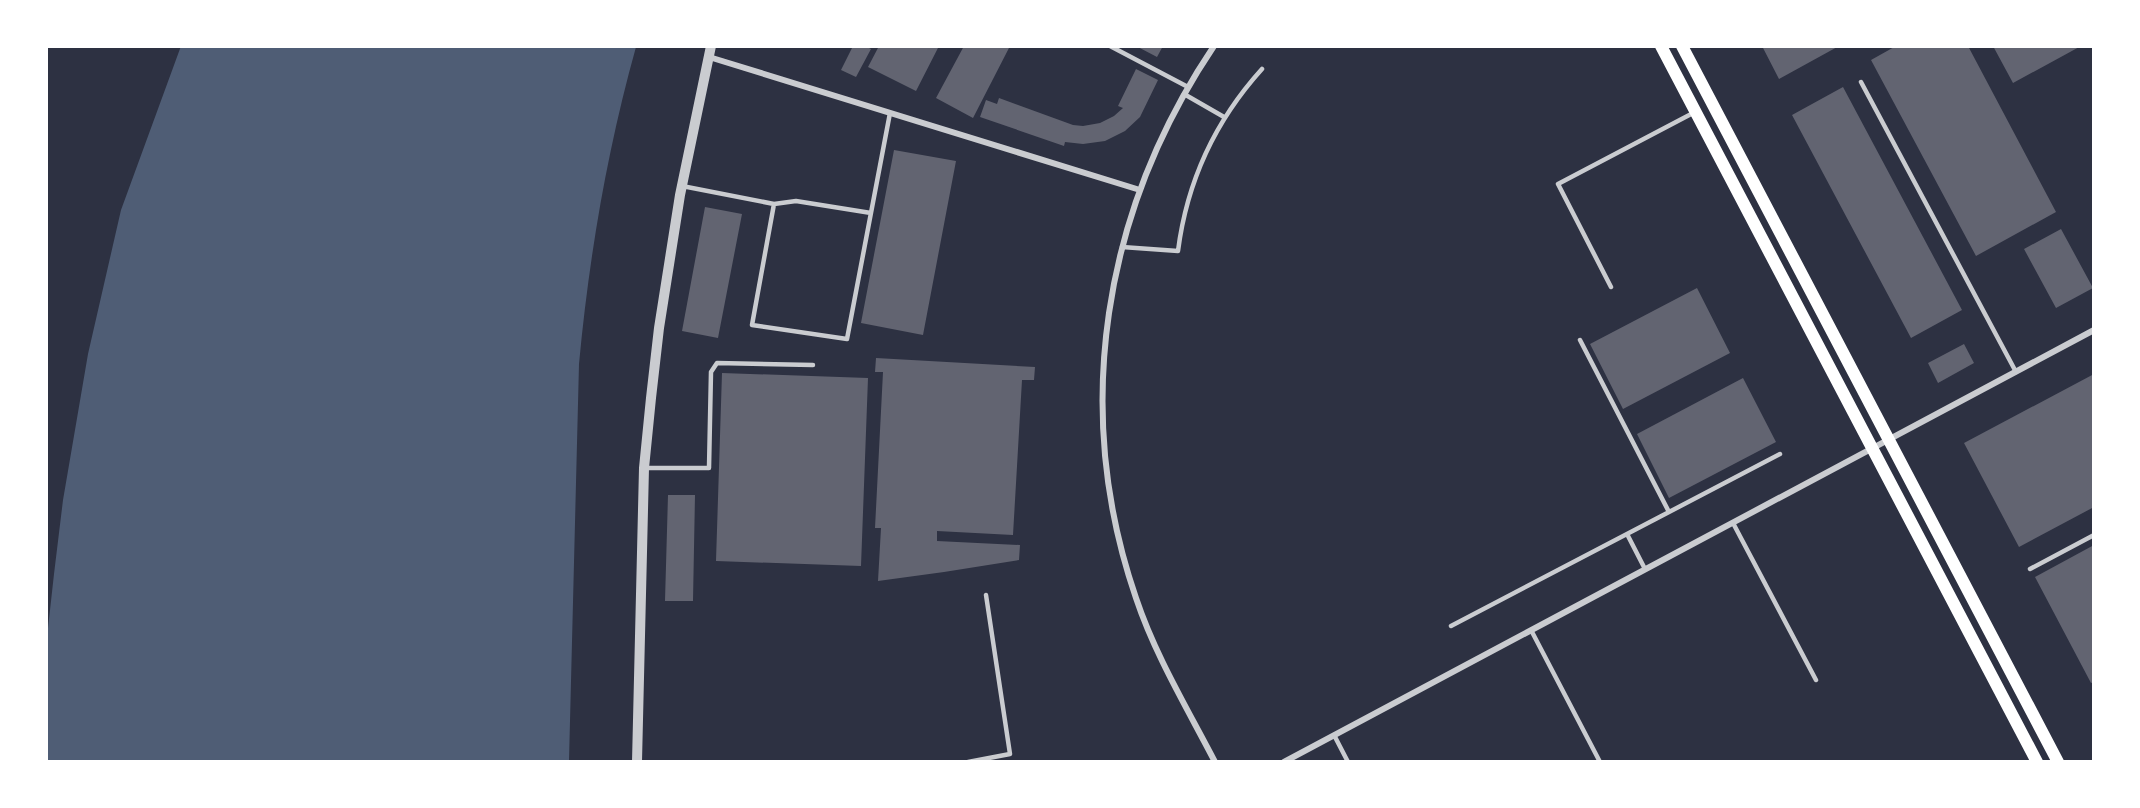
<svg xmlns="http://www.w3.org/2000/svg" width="2140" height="808" font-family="'Golos Text',sans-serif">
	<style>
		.water { fill: #4f5d75 }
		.building { fill: #626471 }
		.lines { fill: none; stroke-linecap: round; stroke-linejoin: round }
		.service { stroke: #caccd0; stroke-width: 4.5 }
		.minor { stroke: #caccd0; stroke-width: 6 }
		.tertiary { stroke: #caccd0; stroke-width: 10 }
		.secondary { stroke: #fff; stroke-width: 12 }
	</style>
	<rect width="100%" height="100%" fill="#2d3142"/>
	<path class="water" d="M181 46 636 47C607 151 589 257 579 364L569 761H47L46 646 54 574 63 500 88 354 121 210Z"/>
	<path class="building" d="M853 46H865L871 49 856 77 841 70Z
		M879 46H939L916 91 868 67Z
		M964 46H1010L973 118 936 98Z
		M1136 46H1163L1157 57Z
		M1762 46H1839L1779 79Z
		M1896 46H1968L2056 212 1976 256 1871 60Z
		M1993 46H2081L2013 83Z
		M1136 69 1158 80 1140 117 1125 131 1105 141 1083 144 1065 142 1064 146 980 117 986 100 997 104 999 98 1073 125 1083 126 1100 123 1114 116 1123 108 1118 106Z
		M1843 87 1962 310 1911 338 1792 115Z
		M894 150 956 161 923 335 861 323Z
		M705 207 742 214 718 338 682 331Z
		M2061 229 2093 288 2056 308 2024 249Z
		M1697 288 1730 353 1623 409 1590 344Z
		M1964 344 1974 363 1938 383 1928 363Z
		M876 358 1035 367 1034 380H1022L1013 535 937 531V541L1020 545 1019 560 944 572 878 581 881 528H875L883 372H875Z
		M722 373 868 378 861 566 716 561Z
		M2094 374V507L2019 547 1964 443Z
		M1743 378 1776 442 1669 498 1637 434Z
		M668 495H695L693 601H665Z
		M2094 545V682L2091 683 2035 577Z"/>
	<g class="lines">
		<path class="service" d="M1110 46 1188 87
			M1861 82 2016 372
			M1184 94 1224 117
			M682 186 774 204 796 201 871 213
			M774 204 752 325 847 339 890 113
			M1122 247 1178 251C1187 181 1214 122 1262 69
			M1611 287 1558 184 1695 112
			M1580 340 1669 512
			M646 468H709L711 372 717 363 813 365
			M1733 523 1816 680
			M1627 534 1645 569
			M2030 569 2094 535
			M1451 626 1780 454
			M1531 630 1600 762
			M1334 735 1348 762
			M968 762 1010 754 986 595"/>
		<path class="minor" d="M1214 46C1103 211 1071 409 1136 598 1155 655 1187 708 1215 762
			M709 57 1140 190
			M1284 762 2094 330"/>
		<path class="tertiary" d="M637 762 644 468 651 398 659 328 680 195 711 46"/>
		<path class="secondary" d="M1661 46 2037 762
			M1682 46 2058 762"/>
	</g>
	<rect width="2140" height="808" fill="none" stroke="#ffffff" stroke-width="96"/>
</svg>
